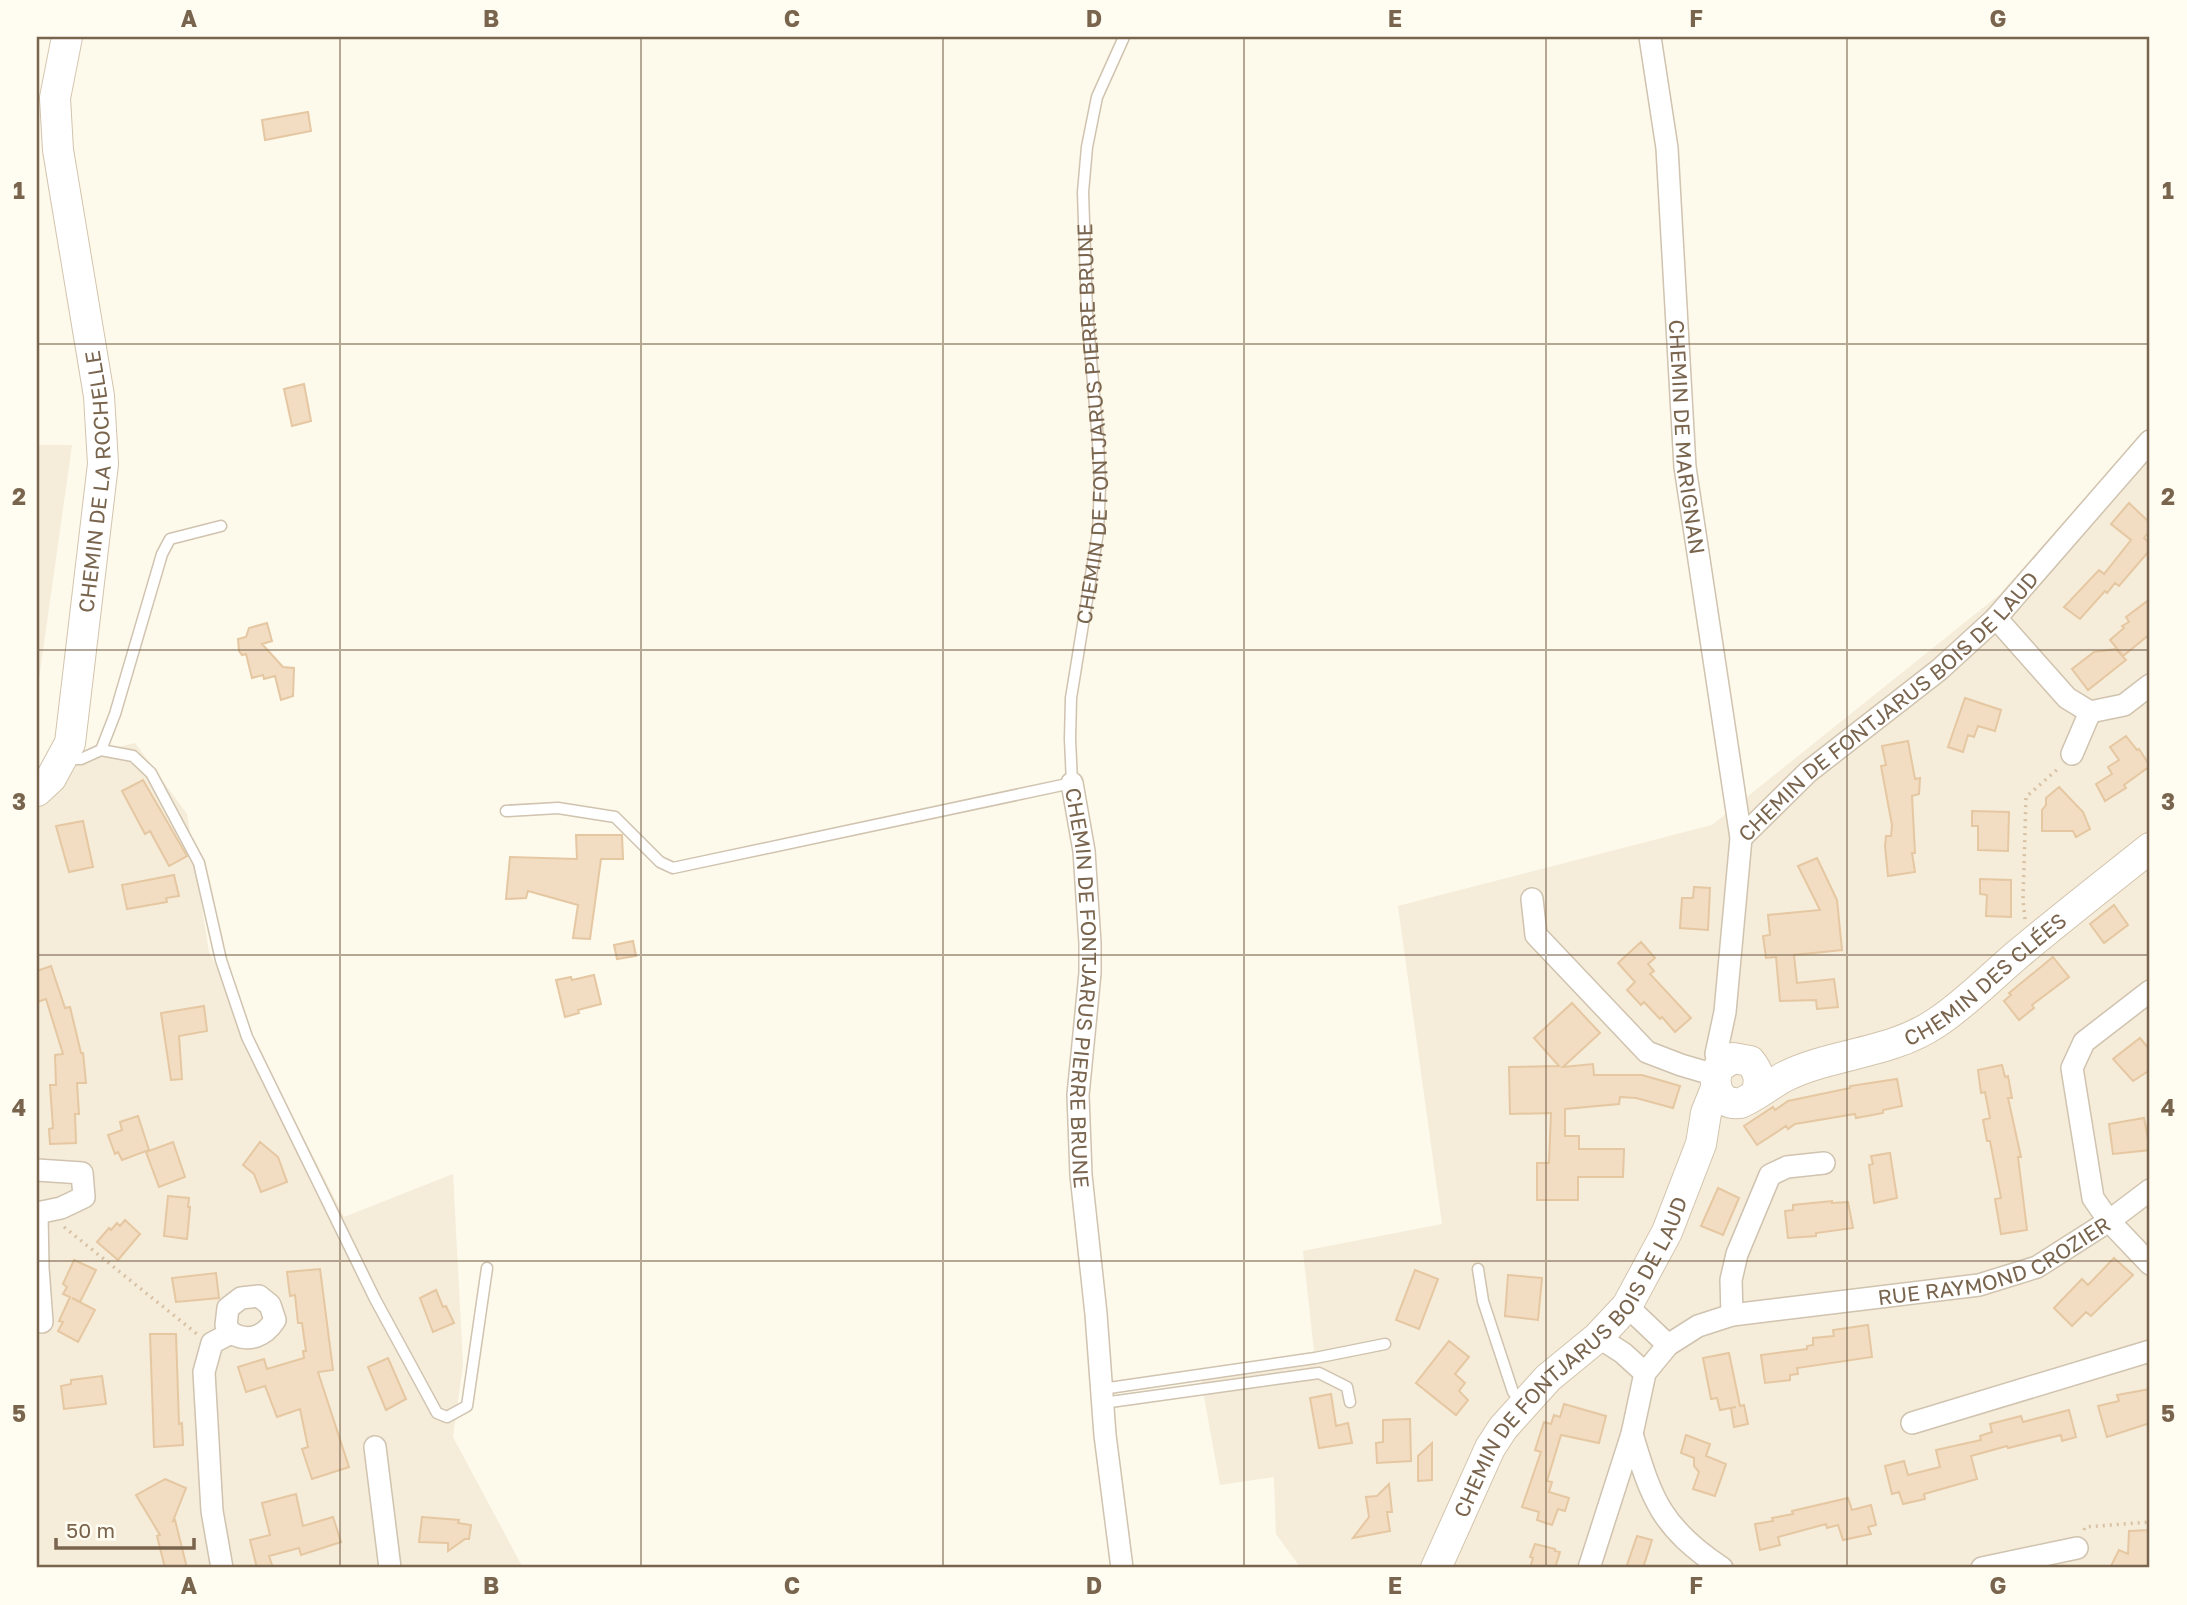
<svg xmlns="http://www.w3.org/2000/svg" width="2187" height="1605" font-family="'Golos Text',sans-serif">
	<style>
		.residential { fill: #f5ecd9 }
		.building { fill: #f2ddc2; stroke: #e5c7a2; stroke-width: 2 }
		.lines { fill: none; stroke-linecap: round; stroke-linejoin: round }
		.lane-casing { stroke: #d0c3af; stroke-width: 13 }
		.street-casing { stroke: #d0c3af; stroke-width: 24 }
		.secondary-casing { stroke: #d3c4ad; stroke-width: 32 }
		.path { stroke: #d8c1a4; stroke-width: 3.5; stroke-dasharray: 2 5; stroke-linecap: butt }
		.lane { stroke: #fff; stroke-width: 10 }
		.street { stroke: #fff; stroke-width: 21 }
		.secondary { stroke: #fff; stroke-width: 30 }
		.grid { fill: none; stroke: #79644d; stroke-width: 2; stroke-opacity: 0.55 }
		.labels { text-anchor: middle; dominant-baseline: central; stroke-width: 5; stroke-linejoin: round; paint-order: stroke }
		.street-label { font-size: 21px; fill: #79644d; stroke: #fffcf2 }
		.neatline { fill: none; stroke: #79644d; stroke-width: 2.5 }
		.grid-label { font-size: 23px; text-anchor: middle; font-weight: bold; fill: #79644d }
	</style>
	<rect width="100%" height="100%" fill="#fdf9eb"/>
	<path class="residential" d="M2150 425V1568H1301L1276 1534 1274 1477 1220 1485 1201 1380 1315 1360 1303 1251 1442 1224 1398 906 1712 825 1999 595Z
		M37 445H72L37 693Z
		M135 743 187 814 209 952 344 1217 453 1174 463 1365 453 1437 523 1568H37V766Z"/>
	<path class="building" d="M308 112 311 131 265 140 262 120Z
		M304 384 311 421 292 426 284 389Z
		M2129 503 2150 523V530L2144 538 2150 543V550L2119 586 2115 583 2107 593 2105 591 2080 619 2064 607 2099 570 2104 574 2131 540 2111 524Z
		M2150 599V634L2123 656 2110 640 2124 628 2122 626 2129 622 2126 617Z
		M267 623 272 641 262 644 283 667 294 668 293 696 281 700 275 676 264 679 263 675 252 678 246 654 242 655 239 651 238 639 246 637 249 628Z
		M2116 649 2126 660 2088 690 2072 669 2094 652Z
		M1965 698 2001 710 1995 731 1978 726 1974 737 1968 735 1963 752 1948 747Z
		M2126 736 2137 750 2139 749 2150 766 2124 785 2126 788 2105 801 2096 784 2112 774 2108 767 2119 760 2110 747Z
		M1908 741 1915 779 1920 778 1919 794 1912 796 1915 853H1912L1915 872 1888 876 1885 846 1886 836H1891L1892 825 1881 766 1886 765 1882 746Z
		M143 780 187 856 169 866 150 831 145 834 122 791Z
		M2059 787 2083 812 2090 829 2076 837 2073 831H2042V810L2046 805V798Z
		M1972 811 2009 812 2008 851 1978 850V826H1972Z
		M83 821 93 867 69 872 56 826Z
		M576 835H622L623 859H601L590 939 573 938 578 905 528 891 526 898 506 899 510 857 577 859Z
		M1817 858 1837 900 1842 950 1794 955 1797 983 1834 979 1838 1007 1817 1009 1816 1000 1780 1001 1776 957 1766 958 1763 936 1770 935 1768 915 1820 910 1798 866Z
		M174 875 179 896 166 898 167 902 127 909 122 885Z
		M1980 879 2011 880V917L1986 916 1987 895 1980 894Z
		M1694 887 1710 888 1708 930 1680 928 1682 898H1693Z
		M2114 905 2128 925 2104 943 2090 924Z
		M633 941 636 956 617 959 614 945Z
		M1641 942 1655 958 1648 964 1654 971 1650 974 1691 1018 1675 1032 1662 1017 1660 1019 1644 1002 1641 1005 1627 990 1635 982 1618 963Z
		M2053 957 2069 977 2032 1005 2034 1008 2019 1020 2004 1001 2011 995 2009 993Z
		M51 966 65 1008 70 1007 81 1053H83L86 1083H77L79 1114H75L76 1143 50 1144 49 1129 53 1128 50 1085H56L55 1055 63 1054 46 999 37 1002V971Z
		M594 975 601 1004 578 1010 579 1013 565 1017 556 980 571 977 572 980Z
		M1572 1003 1600 1033 1563 1067 1593 1064 1594 1075H1642L1680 1086 1673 1108 1636 1098 1620 1097 1619 1104 1565 1109V1136H1579V1149H1624L1623 1177H1578V1200H1537V1163H1549L1551 1113 1510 1114 1509 1067 1559 1066 1534 1038Z
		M204 1006 207 1031 179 1036 182 1079 171 1080 161 1013Z
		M2140 1038 2150 1050V1070L2133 1081 2113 1059Z
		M2002 1065 2005 1077 2008 1076 2012 1098H2008L2021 1157H2018L2027 1230 2001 1234 1995 1199 2001 1198 1990 1141H1987L1983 1120 1990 1118 1985 1092 1981 1093 1978 1070Z
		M1897 1079 1902 1106 1883 1110V1113L1856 1118 1855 1114 1795 1124 1788 1129 1786 1126 1757 1145 1744 1126 1773 1107 1775 1110 1788 1101 1850 1088V1086Z
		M138 1116 149 1150 122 1160 118 1152 115 1154 108 1135 122 1130 120 1122Z
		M2144 1118 2150 1150 2113 1154 2109 1124Z
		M173 1142 185 1177 159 1187 146 1152Z
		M260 1142 278 1157 287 1182 261 1192 254 1174 243 1165Z
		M1890 1153 1897 1198 1874 1203 1869 1165 1873 1164 1871 1156Z
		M1718 1188 1739 1198 1723 1235 1701 1226Z
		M168 1196 189 1198 188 1207H190L187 1239 164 1236Z
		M1832 1201V1203L1848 1202 1853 1228 1816 1233V1236L1788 1238 1785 1211 1793 1210V1205Z
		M125 1220 140 1234 118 1260 97 1242 109 1228 111 1230 117 1223 120 1226Z
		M2114 1258 2133 1275 2091 1316 2086 1312 2072 1326 2054 1308 2082 1279 2088 1285Z
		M74 1260 96 1270 80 1302 72 1298 95 1310 78 1342 58 1331 63 1322 59 1321 70 1297 63 1294 67 1287 63 1284Z
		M320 1269 333 1370 318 1372 349 1467 312 1479 302 1449 308 1447 300 1409 277 1417 265 1386 246 1392 238 1367 264 1359 267 1369 304 1358 303 1351H306L302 1323H298L295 1295 290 1296 287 1272Z
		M1415 1270 1438 1279 1419 1329 1396 1320Z
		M216 1273 219 1298 176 1302 172 1278Z
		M1508 1275 1542 1278 1538 1320 1505 1316Z
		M436 1290 443 1307 446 1306 454 1323 433 1332 420 1298Z
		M1868 1325 1872 1357 1797 1368 1798 1374 1790 1375V1380L1765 1383 1761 1355 1807 1349V1346L1813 1345V1338L1834 1336 1833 1330Z
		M150 1334H176L179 1424 182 1423 183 1445 154 1447Z
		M1449 1341 1469 1357 1455 1374 1465 1383 1459 1391 1468 1400 1456 1415 1416 1383Z
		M1729 1353 1740 1406 1744 1405 1748 1424 1734 1427 1731 1408 1736 1407 1720 1410 1717 1398 1711 1399 1703 1358Z
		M388 1358 406 1399 386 1410 368 1367Z
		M102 1376 106 1404 64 1409 61 1386 71 1384V1380Z
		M2150 1389V1423L2107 1437 2098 1406 2119 1401 2117 1395Z
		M1331 1394 1336 1426 1348 1423 1352 1443 1319 1448 1310 1398Z
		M1564 1404 1606 1416 1599 1443 1561 1435 1547 1481 1552 1482 1549 1492 1569 1498 1565 1511 1558 1509 1552 1525 1537 1520 1539 1512 1522 1507 1541 1452 1535 1450 1544 1422 1551 1424 1554 1415 1560 1417Z
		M2069 1410 2076 1437 2062 1441 2061 1435 2008 1448 2007 1446 1971 1456 1977 1479 1924 1494 1925 1499 1903 1504 1899 1492 1892 1494 1885 1466 1904 1461 1908 1475 1940 1467 1936 1450 1981 1440 1980 1436 1992 1432 1990 1424 2021 1416 2023 1422Z
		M1410 1419 1411 1461 1377 1463 1376 1443 1383 1442V1420Z
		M1686 1435 1710 1444 1706 1456 1726 1464 1715 1496 1693 1489 1699 1472 1694 1466V1458L1681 1453Z
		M1432 1443V1480L1418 1481V1456Z
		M165 1479 186 1488 173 1521 175 1520 187 1568H165L157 1536 160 1535 136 1495Z
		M1389 1484 1392 1512H1387L1390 1531 1353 1538 1369 1517 1366 1497 1377 1496Z
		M296 1494 303 1526 333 1517 341 1542 301 1555 299 1548 269 1556 273 1568H257L250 1540 270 1535 262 1503Z
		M1848 1498 1852 1510 1871 1505 1876 1525 1868 1527 1871 1534 1843 1540 1838 1525 1827 1528 1826 1524 1778 1537 1780 1545 1760 1550 1755 1524 1773 1521 1772 1518 1793 1514 1792 1511Z
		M422 1517 459 1520 458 1523 471 1525 469 1539H465L448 1551V1543L419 1542Z
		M2150 1530V1568H2110L2119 1550 2128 1554 2129 1531Z
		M1637 1536 1652 1540 1643 1568H1626Z
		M1535 1544 1555 1549V1551L1560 1552 1555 1568H1530L1533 1558 1530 1557Z"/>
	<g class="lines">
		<defs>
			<g id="lane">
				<path d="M101 750 133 756 151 773 199 863 221 960 247 1037 375 1299 437 1413 447 1417 467 1406 487 1268"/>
				<path d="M67 759H81L101 750 115 714 162 554 170 539 221 526"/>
				<path id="s1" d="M506 811 558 808 615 817 660 862 673 868 1072 783 1070 739 1071 698 1098 532 1100 486 1098 441 1087 312 1083 192 1087 147 1097 97 1124 37"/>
				<path d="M1478 1269 1483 1301 1513 1392 1524 1403"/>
				<path d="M1102 1389 1315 1358 1385 1344"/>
				<path d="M1103 1403 1319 1373 1347 1387 1350 1402"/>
			</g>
			<g id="street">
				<path id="s2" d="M1650 37 1667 148 1685 467 1741 838 1725 1012 1716 1054 1719 1067"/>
				<path d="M1996 618 2067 698 2090 712 2124 705 2150 685"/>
				<path d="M2072 754 2090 712"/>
				<path id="s3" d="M1072 783 1084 851 1090 943V973L1078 1095 1081 1175 1096 1314 1105 1435 1122 1568"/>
				<path id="s4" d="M1741 838 1808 772 1939 670 1996 618 2150 441"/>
				<path d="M1532 899 1536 935 1647 1052 1681 1065 1715 1075"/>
				<path d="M2150 991 2084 1042 2072 1068 2093 1198 2109 1221 2150 1264"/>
				<path d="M37 1170 82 1173 84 1197 61 1208 37 1213 38 1268 42 1322"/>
				<path d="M1627 1306 1668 1345"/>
				<path d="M1732 1315 1731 1280 1737 1254 1770 1175 1787 1167 1824 1163"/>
				<path d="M1598 1337 1623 1353 1645 1373"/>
				<path d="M1912 1423 2150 1351"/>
				<path d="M1632 1434C1652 1501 1662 1528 1722 1568"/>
				<path d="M375 1447 390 1568"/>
				<path d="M222 1568 212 1511 204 1372 212 1343 231 1333 226 1325 228 1308 241 1298 259 1296 270 1305 275 1320C265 1336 249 1343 231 1333"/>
				<path id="s5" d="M1589 1568 1632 1434 1645 1373 1668 1345 1698 1326 1732 1315 1979 1285 2037 1267 2109 1221 2150 1190"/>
				<path d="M1982 1568 2077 1548"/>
			</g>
			<g id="secondary">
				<path id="s6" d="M37 791 51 778 70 743 103 464 99 396 58 150 55 98 67 37"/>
				<path id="s7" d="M1756 1093C1761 1080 1759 1072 1750 1061L1733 1058 1719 1067C1711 1083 1718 1106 1740 1103 1749 1101 1775 1081 1786 1076 1833 1053 1890 1054 1936 1023 1965 1004 1991 977 2017 955 2061 918 2106 883 2150 848"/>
				<path id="s8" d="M1436 1568 1490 1448 1503 1428 1548 1378 1598 1337 1627 1306 1667 1232 1701 1144 1706 1113 1716 1088"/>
			</g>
		</defs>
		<use href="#lane" class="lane-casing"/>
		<use href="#street" class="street-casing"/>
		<use href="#secondary" class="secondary-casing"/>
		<path class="path" d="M2025 919 2023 900 2026 797 2060 767
			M64 1227 197 1334
			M2084 1530 2085 1527 2150 1522"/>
		<use href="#lane" class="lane"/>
		<use href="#street" class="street"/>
		<use href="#secondary" class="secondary"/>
	</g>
	<path class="grid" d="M340 37V1568M641 37V1568M943 37V1568M1244 37V1568M1546 37V1568M1847 37V1568M37 344H2150M37 650H2150M37 955H2150M37 1261H2150"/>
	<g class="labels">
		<g class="street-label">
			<text stroke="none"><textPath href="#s1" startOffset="957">CHEMIN DE FONTJARUS PIERRE BRUNE</textPath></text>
			<text stroke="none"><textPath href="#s2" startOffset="402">CHEMIN DE MARIGNAN</textPath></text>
			<text stroke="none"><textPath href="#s6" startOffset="322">CHEMIN DE LA ROCHELLE</textPath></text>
			<text stroke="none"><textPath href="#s4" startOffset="198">CHEMIN DE FONTJARUS BOIS DE LAUD</textPath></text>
			<text stroke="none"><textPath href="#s7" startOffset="399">CHEMIN DES CLÉES</textPath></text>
			<text stroke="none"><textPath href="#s3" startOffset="206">CHEMIN DE FONTJARUS PIERRE BRUNE</textPath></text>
			<text stroke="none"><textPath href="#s5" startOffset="581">RUE RAYMOND CROZIER</textPath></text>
			<text stroke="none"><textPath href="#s8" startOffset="254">CHEMIN DE FONTJARUS BOIS DE LAUD</textPath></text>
		</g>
	</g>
	<rect width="2187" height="1605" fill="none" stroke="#fffcf2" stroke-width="77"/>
	<path d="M56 1538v10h138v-10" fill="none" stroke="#79644d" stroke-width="3.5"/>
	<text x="66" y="1538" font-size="21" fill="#79644d" stroke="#fffcf2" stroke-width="5" paint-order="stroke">50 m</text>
	<rect x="38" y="38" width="2110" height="1528" class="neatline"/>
	<g class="grid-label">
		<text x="189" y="27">A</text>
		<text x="491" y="27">B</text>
		<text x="792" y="27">C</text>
		<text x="1094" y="27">D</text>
		<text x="1395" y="27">E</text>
		<text x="1696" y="27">F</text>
		<text x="1998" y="27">G</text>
		<text x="19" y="199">1</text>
		<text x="2168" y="199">1</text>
		<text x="19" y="505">2</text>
		<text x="2168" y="505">2</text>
		<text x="19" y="810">3</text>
		<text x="2168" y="810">3</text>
		<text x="19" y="1116">4</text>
		<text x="2168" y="1116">4</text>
		<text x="19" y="1422">5</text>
		<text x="2168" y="1422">5</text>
		<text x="189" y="1594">A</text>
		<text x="491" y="1594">B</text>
		<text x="792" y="1594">C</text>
		<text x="1094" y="1594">D</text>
		<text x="1395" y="1594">E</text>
		<text x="1696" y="1594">F</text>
		<text x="1998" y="1594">G</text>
	</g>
</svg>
